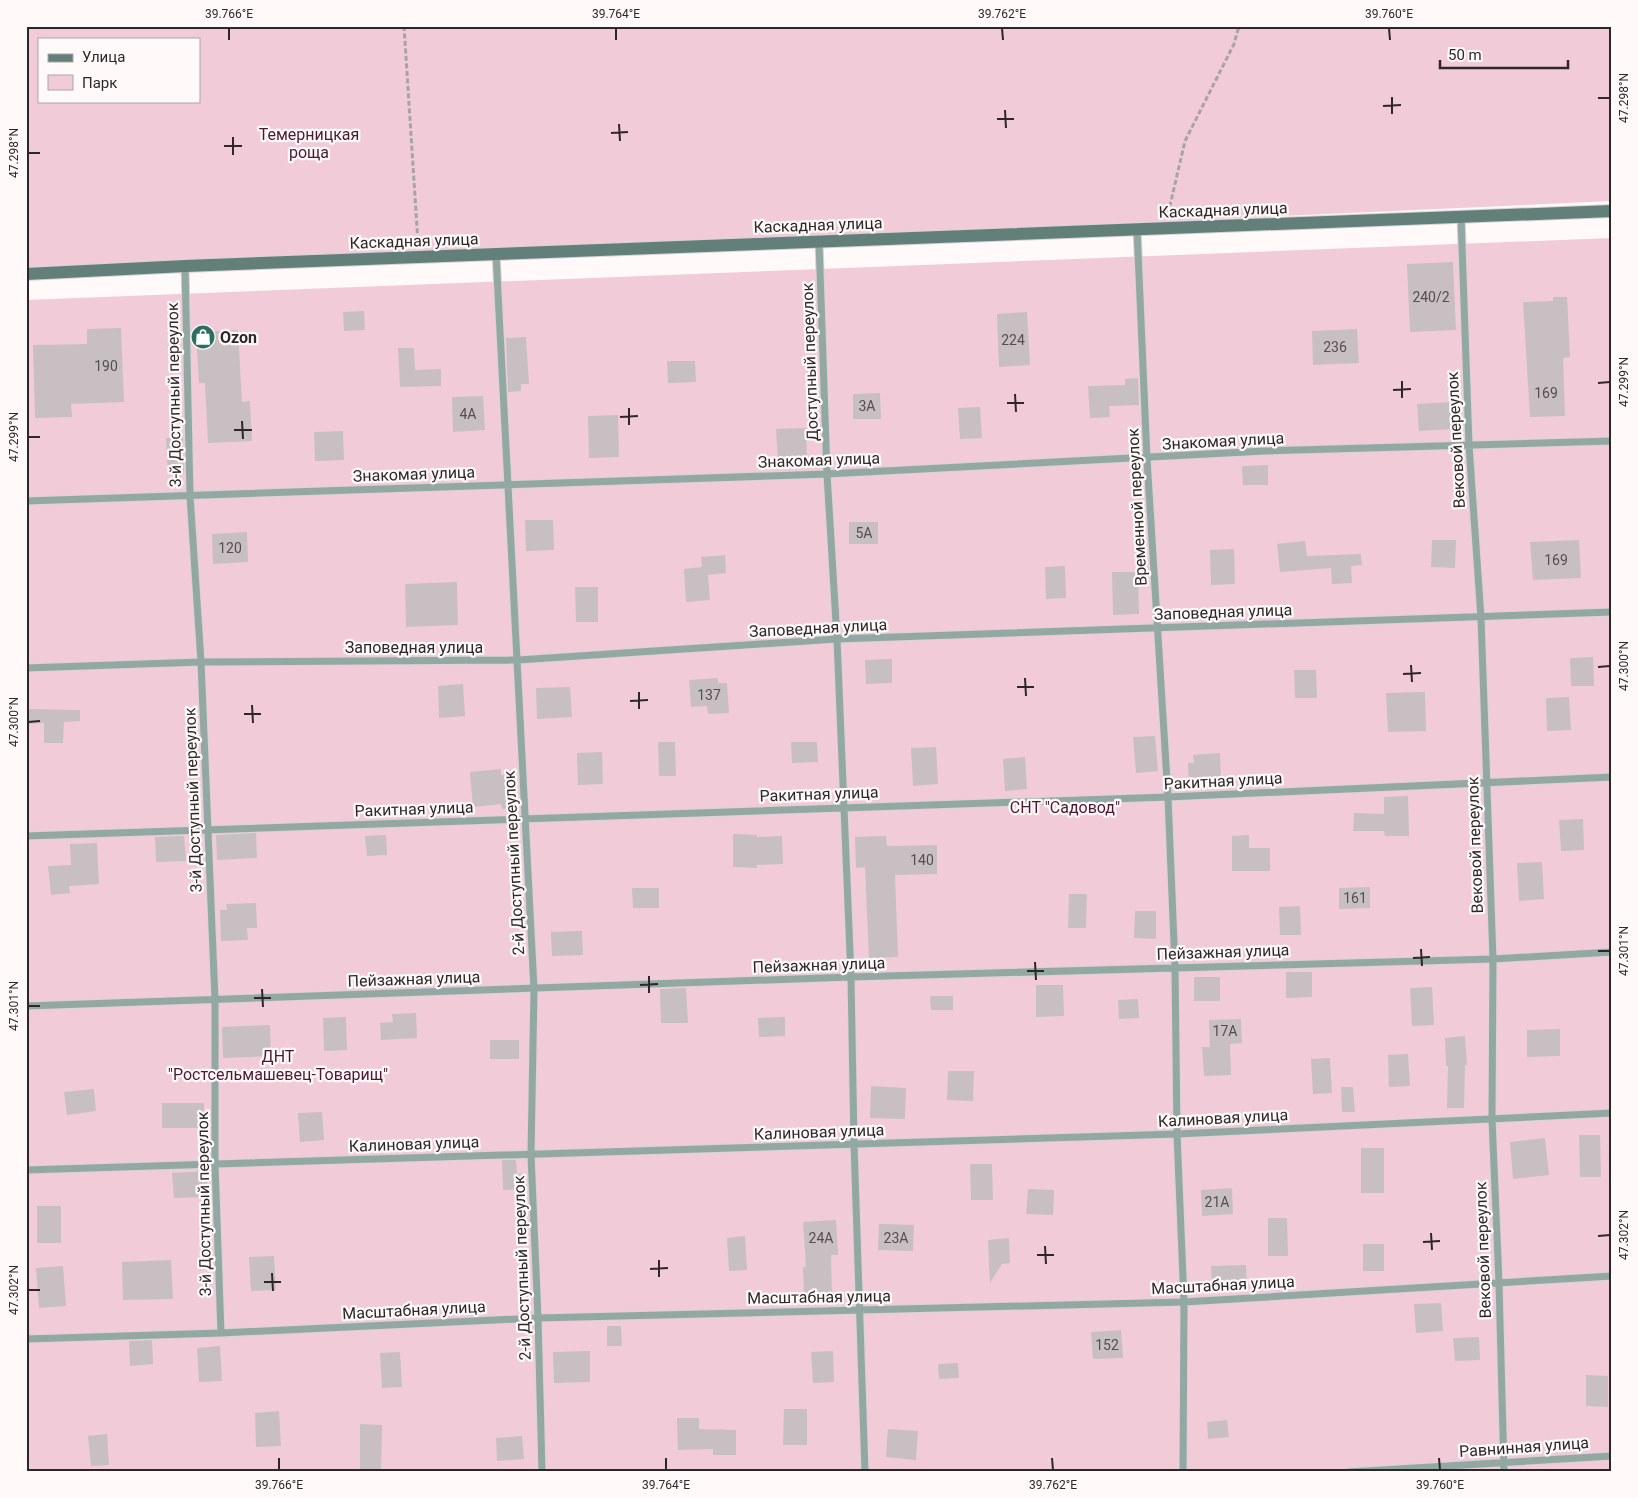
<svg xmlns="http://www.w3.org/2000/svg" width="1638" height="1498" font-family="Roboto,sans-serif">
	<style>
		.green { fill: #f2cbd8; fill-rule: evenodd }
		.building { fill: #c8bfc2 }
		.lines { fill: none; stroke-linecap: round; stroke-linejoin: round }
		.lane-casing { stroke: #d9d3d5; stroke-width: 9 }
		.secondary-casing { stroke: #d9d3d5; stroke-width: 14 }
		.path { stroke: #a8a3a4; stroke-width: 3; stroke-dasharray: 5 2.5; stroke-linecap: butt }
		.lane { stroke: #94a8a3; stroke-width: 7 }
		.secondary { stroke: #628079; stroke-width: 12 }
		.ticks { fill: none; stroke: #2c282a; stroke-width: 2 }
		.labels { text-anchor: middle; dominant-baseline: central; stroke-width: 4.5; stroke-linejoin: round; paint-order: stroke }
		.number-label { font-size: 14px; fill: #534e50 }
		.park-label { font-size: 16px; fill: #4d1930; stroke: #fff9fa }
		.street-label { font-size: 16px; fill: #2c282a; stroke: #fff9fa }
		.poi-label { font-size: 16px; font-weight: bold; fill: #2c282a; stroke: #fff9fa; text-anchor: start }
		.neatline { fill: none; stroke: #2c282a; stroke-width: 2 }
		.ticks-label { font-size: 12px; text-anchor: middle; fill: #2c282a }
	</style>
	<rect width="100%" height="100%" fill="#fff9fa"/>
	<path class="green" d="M26 26H1612V201L185 266 26 271ZM39 39H199V101H39Z
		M1612 238V1472H26V300Z"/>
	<path class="building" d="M1453 262 1456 330 1410 332 1407 264Z
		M1553 297H1567L1570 357 1563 358 1565 416 1530 417 1523 302 1553 301Z
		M364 311 365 330 344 331 343 312Z
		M1027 312 1030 365 999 367 997 314Z
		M121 328 124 402 71 404 72 417 35 418 33 345 87 344V329Z
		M1357 329 1359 363 1313 365 1312 331Z
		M238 330 242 402 250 401 252 441 208 443 205 383H199L196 332Z
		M526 337 529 384H521V391L508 392 506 338Z
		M398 348H414L415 370 441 369V386L400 387Z
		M667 361H695L696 382 668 383Z
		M1138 378 1139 405 1109 406 1110 417 1090 418 1088 386 1125 385V379Z
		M880 393 881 419H853V394Z
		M483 396 485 430 453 432 452 397Z
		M1453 402 1454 429 1419 431 1417 404Z
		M980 407 982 438 960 439 958 408Z
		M618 415 619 457 589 458 588 416Z
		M806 428 807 460 778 461 776 429Z
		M343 431 344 460 315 461 314 432Z
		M183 437 184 474H168L166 438Z
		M1268 465V485H1243L1242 466Z
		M525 520H553L554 550 526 551Z
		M849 522H878V544H849Z
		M247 532 248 562 213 564 212 534Z
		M1432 540H1456L1455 568 1431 567Z
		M1579 540 1581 578 1533 580 1530 542Z
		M1305 541 1307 556 1361 554 1362 565 1351 566 1352 583 1332 584 1331 568 1280 572 1277 544Z
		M1234 549 1235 584 1211 585 1210 550Z
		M725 555 726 573 708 575 710 600 686 602 684 569 702 567 701 557Z
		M1065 566 1066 598 1046 599 1045 567Z
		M1112 572H1138L1139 614 1113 615Z
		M457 582 458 625 406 627 405 584Z
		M575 587H598V622H576Z
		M1593 657 1594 686H1571L1570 658Z
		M892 659V683L866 684 865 660Z
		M1294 670H1316L1317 698H1295Z
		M718 678V683H727L729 713 708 714 707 706 691 707 689 680Z
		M463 684 465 716 439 718 438 686Z
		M570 687 572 717 537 719 536 688Z
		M1425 692 1426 731 1388 732 1386 693Z
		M1569 697 1571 730 1547 731 1546 698Z
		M26 709 80 710V721L64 722 63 743H44V723L26 724Z
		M1155 736 1158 771 1136 773 1133 737Z
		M658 742H675L676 776H659Z
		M791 742H817L818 762 792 763Z
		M936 747 938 784 913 786 911 748Z
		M602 752 603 784 578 785 577 753Z
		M1220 753 1221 781 1189 783 1188 763H1194L1193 755Z
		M1025 757 1027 789 1005 791 1003 759Z
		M501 769V775L513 774 516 808 502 809 501 804 473 807 470 772Z
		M1408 796 1409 836H1385L1384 831H1353L1354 813 1384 814V797Z
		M1583 819 1584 850 1561 851 1559 820Z
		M256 833 257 858 217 860 216 835Z
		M733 834 757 835V837L782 836 783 864 757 865V868L733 867Z
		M386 835 387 855 367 856 365 836Z
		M1249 835V848H1270V871H1232V836Z
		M184 836 186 861 156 862 155 837Z
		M886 836 887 846 937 845V874L895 875 898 957 869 958 865 867 856 868 855 837Z
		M97 843 99 884 69 886 70 893 51 895 48 866 71 865 70 844Z
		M1542 862 1544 899 1519 901 1517 863Z
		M1370 887V908L1339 909V888Z
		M632 888H659V908H633Z
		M1069 894H1087L1086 928H1068Z
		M256 903 257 928H247L248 940 221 941 220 910H227L226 904Z
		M1300 906 1301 935H1280L1279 907Z
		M1135 911H1156V939L1134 938Z
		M582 931 583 955 552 956 551 932Z
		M1286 972H1312V997L1286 998Z
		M1194 977H1220V1001H1194Z
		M1036 985H1063L1064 1016 1036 1017Z
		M1432 987 1434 1025 1412 1026 1410 988Z
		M686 988 688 1023H661L660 989Z
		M930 996H953V1010H931Z
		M1138 999 1139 1018 1119 1019 1118 1000Z
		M416 1013 417 1038 381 1040 380 1023 393 1022 392 1014Z
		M346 1017 347 1050 324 1051 323 1018Z
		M785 1017V1036L759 1037 758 1018Z
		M1241 1019 1242 1043 1230 1044 1231 1075 1204 1076 1202 1047H1210L1209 1020Z
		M270 1025 271 1056 223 1058 222 1027Z
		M1560 1029V1056L1527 1057V1030Z
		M1465 1036 1467 1065H1465L1464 1108H1447L1448 1066H1446L1445 1038Z
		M490 1040H519V1059H490Z
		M1408 1054 1410 1086 1389 1087 1388 1055Z
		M1330 1058 1332 1093 1313 1094 1311 1059Z
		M948 1071H974L973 1101 947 1100Z
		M871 1086 906 1088 905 1119 870 1118Z
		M1341 1087H1353L1355 1112H1342Z
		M94 1089 96 1111 67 1115 64 1092Z
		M162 1103H204L203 1128H162Z
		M322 1112 324 1140 300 1142 298 1113Z
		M1579 1135H1600L1601 1177H1580Z
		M1545 1138 1549 1175 1513 1179 1510 1142Z
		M1361 1148H1384V1193H1361Z
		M502 1160H516L517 1174 526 1173 527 1189 503 1190Z
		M970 1164H992L993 1200H971Z
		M207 1171 208 1197 174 1198 172 1173Z
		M1232 1188 1233 1214 1202 1216 1201 1190Z
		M1028 1189 1054 1190 1053 1215 1026 1214Z
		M37 1206H61V1243H37Z
		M1268 1218H1287L1288 1256H1268Z
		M836 1220 838 1255H831L832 1295 804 1296 803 1267H806L803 1222Z
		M879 1224 914 1225 913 1251 878 1250Z
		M745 1236 747 1270 729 1271 727 1238Z
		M1009 1238 1010 1263 1002 1264 990 1283 988 1240Z
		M1363 1244H1384V1271H1363Z
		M274 1256 276 1290 251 1291 249 1257Z
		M171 1260 173 1299 123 1300 122 1262Z
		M1246 1265 1247 1290 1212 1291 1211 1266Z
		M63 1266 66 1306 39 1308 36 1268Z
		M1441 1303 1443 1331 1416 1333 1414 1304Z
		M607 1326H621L622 1346H607Z
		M1121 1330 1123 1358 1093 1359 1091 1332Z
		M1479 1337 1480 1360 1455 1361 1453 1338Z
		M152 1340 153 1364 130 1366 129 1341Z
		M220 1346 222 1381 199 1382 197 1348Z
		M590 1351V1382L554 1383 553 1352Z
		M833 1351 834 1382 813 1383 811 1352Z
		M400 1352 402 1387 382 1388 380 1353Z
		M958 1363 959 1378 939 1379 938 1364Z
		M1586 1375 1608 1376V1407L1586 1406Z
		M784 1409H807V1445H783Z
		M279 1411 281 1446 256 1447 255 1413Z
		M677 1418H699V1429L736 1430V1455H713V1449L678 1450Z
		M1227 1420 1229 1437 1208 1439 1207 1422Z
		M360 1424 382 1425 381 1472H360Z
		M888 1429 918 1431 916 1460 886 1457Z
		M107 1434 109 1465 91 1466 88 1436Z
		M522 1436 524 1459 497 1461 496 1438Z"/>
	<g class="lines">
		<defs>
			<path id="lane" d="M1461 217 1469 445 1481 618 1493 959 1492 1119 1499 1283 1504 1472
				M1137 229 1147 459 1168 797 1175 967 1177 1134 1184 1302 1183 1472
				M819 241 827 474 837 639 851 977 854 1144 865 1472
				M496 254 534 989 531 1155 538 1318 542 1472
				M185 266 190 496 201 662 215 1000V1164L221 1333
				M26 501 827 474 1265 451 1612 441
				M26 668 201 662 518 660 837 639 1612 612
				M26 836 1168 797 1612 777
				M26 1006 851 977 1493 959 1612 952
				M26 1170 1177 1134 1612 1113
				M26 1339 221 1333 538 1318 1184 1302 1612 1276
				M1349 1472 1612 1456"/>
			<path id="secondary" d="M26 274 185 266 1612 211"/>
		</defs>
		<use href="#lane" class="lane-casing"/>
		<use href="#secondary" class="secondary-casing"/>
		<path class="path" d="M404 26 418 243
			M1168 214 1185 141 1234 44 1239 26"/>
		<use href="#lane" class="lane"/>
		<use href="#secondary" class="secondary"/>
	</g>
	<path class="ticks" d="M229 28V40M616 28V40M1002 28 1003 40M1389 28 1390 40M1392 97V114M1598 98H1610M1383 106 1401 105M1005 110 1006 128M997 119H1014M619 124 620 141M611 133 628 132M233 137V155M224 146H242M28 153H40M1402 381V398M1598 383 1610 382M1393 390 1411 389M1015 394 1016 412M1007 403H1024M629 408V425M620 417 638 416M242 421 243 439M234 430H252M28 437H40M1411 665 1412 682M1598 667 1610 666M1403 674 1421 673M1025 678 1026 696M1017 687H1034M639 692V709M630 701 648 700M252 705 253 723M244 714H261M28 722 40 721M1421 949 1422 966M1598 951H1610M1413 958 1430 957M1035 962 1036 980M1027 971H1044M649 976V993M640 985 658 984M262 989 263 1007M254 998H271M28 1006H40M1431 1233 1432 1250M1598 1236 1610 1235M1423 1242 1440 1241M1045 1246 1046 1264M1037 1255H1054M659 1260V1277M650 1269 668 1268M272 1273 273 1291M264 1282H281M28 1290H40M279 1458V1470M666 1458V1470M1052 1458 1053 1470M1439 1458 1440 1470"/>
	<defs>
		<symbol id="shop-disc" viewBox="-11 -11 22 22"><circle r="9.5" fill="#2b6f62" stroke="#fff9fa"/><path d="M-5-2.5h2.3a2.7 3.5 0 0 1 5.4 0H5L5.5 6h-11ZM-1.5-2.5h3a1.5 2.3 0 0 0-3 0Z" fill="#fff"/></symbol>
	</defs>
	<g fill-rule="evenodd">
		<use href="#shop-disc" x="189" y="323" width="28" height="28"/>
	</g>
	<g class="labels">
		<g class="number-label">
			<text x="1431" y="297">240/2</text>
			<text x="1013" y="340">224</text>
			<text x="1335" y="347">236</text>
			<text x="106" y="366">190</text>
			<text x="1546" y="393">169</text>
			<text x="867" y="406">3А</text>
			<text x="468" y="414">4А</text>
			<text x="864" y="533">5А</text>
			<text x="230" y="548">120</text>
			<text x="1556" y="560">169</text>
			<text x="709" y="695">137</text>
			<text x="922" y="860">140</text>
			<text x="1355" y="898">161</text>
			<text x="1225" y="1031">17А</text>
			<text x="1217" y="1202">21А</text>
			<text x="821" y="1238">24А</text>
			<text x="896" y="1238">23А</text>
			<text x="1107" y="1345">152</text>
		</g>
		<g class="park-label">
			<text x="309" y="134">Темерницкая<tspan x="309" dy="18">роща</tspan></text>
			<text x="1065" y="807">СНТ "Садовод"</text>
			<text x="278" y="1056">ДНТ<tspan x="278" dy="18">"Ростсельмашевец-Товарищ"</tspan></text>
		</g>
		<g class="street-label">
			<text transform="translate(1223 210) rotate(-2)">Каскадная улица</text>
			<text transform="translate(818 225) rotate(-2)">Каскадная улица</text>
			<text transform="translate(414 241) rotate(-2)">Каскадная улица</text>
			<text transform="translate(810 362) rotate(-92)">Доступный переулок</text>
			<text transform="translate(174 395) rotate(-91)">3-й Доступный переулок</text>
			<text transform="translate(1456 440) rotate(-93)">Вековой переулок</text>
			<text transform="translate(1223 441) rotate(-3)">Знакомая улица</text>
			<text transform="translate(819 460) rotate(-2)">Знакомая улица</text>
			<text transform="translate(414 474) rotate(-2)">Знакомая улица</text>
			<text transform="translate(1137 507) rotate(-93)">Временной переулок</text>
			<text transform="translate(1223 612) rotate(-2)">Заповедная улица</text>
			<text transform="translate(818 628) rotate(-3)">Заповедная улица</text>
			<text x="414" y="647">Заповедная улица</text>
			<text transform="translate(1223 781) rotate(-3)">Ракитная улица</text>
			<text transform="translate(819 794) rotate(-2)">Ракитная улица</text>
			<text transform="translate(193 800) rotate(-92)">3-й Доступный переулок</text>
			<text transform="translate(414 809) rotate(-2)">Ракитная улица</text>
			<text transform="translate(1475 845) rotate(-92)">Вековой переулок</text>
			<text transform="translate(514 863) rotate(-93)">2-й Доступный переулок</text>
			<text transform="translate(1223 952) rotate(-2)">Пейзажная улица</text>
			<text transform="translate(819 965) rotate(-2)">Пейзажная улица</text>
			<text transform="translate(414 979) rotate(-2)">Пейзажная улица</text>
			<text transform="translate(1223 1118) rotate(-3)">Калиновая улица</text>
			<text transform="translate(819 1132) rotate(-2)">Калиновая улица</text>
			<text transform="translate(414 1144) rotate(-2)">Калиновая улица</text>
			<text transform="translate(204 1204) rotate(-91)">3-й Доступный переулок</text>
			<text transform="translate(1483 1250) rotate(-92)">Вековой переулок</text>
			<text transform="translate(522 1268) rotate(-92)">2-й Доступный переулок</text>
			<text transform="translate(1223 1285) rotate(-3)">Масштабная улица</text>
			<text transform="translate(819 1297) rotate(-1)">Масштабная улица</text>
			<text transform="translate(414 1310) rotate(-3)">Масштабная улица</text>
			<text transform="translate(1524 1447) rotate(-4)">Равнинная улица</text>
		</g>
		<g class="poi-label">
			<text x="220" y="337">Ozon</text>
		</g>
	</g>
	<rect width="1638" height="1498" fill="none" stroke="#fff9fa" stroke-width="55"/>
	<rect x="38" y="38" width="162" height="65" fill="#fff9fa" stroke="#aba5a7"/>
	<rect x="48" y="54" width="25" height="8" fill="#628079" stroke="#aba5a7"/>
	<text x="82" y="62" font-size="15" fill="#2c282a">Улица</text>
	<rect x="48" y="75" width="25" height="15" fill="#f2cbd8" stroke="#aba5a7"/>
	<text x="82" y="88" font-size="15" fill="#2c282a">Парк</text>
	<path d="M1440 60v8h128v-8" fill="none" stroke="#2c282a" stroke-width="2.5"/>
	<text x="1448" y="60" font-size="15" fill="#2c282a" stroke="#fff9fa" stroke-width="4" paint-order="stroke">50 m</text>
	<rect x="28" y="28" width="1582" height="1442" class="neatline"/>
	<g class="ticks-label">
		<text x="229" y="18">39.766°E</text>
		<text x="616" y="18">39.764°E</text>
		<text x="1002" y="18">39.762°E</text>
		<text x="1389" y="18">39.760°E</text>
		<text transform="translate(1624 98) rotate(-90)" y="4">47.298°N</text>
		<text transform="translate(14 153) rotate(-90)" y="4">47.298°N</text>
		<text transform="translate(1624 382) rotate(-90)" y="4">47.299°N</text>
		<text transform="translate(14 437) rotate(-90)" y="4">47.299°N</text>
		<text transform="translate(1624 666) rotate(-90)" y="4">47.300°N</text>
		<text transform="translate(14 722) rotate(-90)" y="4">47.300°N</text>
		<text transform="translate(1624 951) rotate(-90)" y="4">47.301°N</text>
		<text transform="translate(14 1006) rotate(-90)" y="4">47.301°N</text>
		<text transform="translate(1624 1235) rotate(-90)" y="4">47.302°N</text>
		<text transform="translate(14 1290) rotate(-90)" y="4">47.302°N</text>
		<text x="279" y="1489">39.766°E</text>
		<text x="666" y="1489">39.764°E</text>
		<text x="1053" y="1489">39.762°E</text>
		<text x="1440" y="1489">39.760°E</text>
	</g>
</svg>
